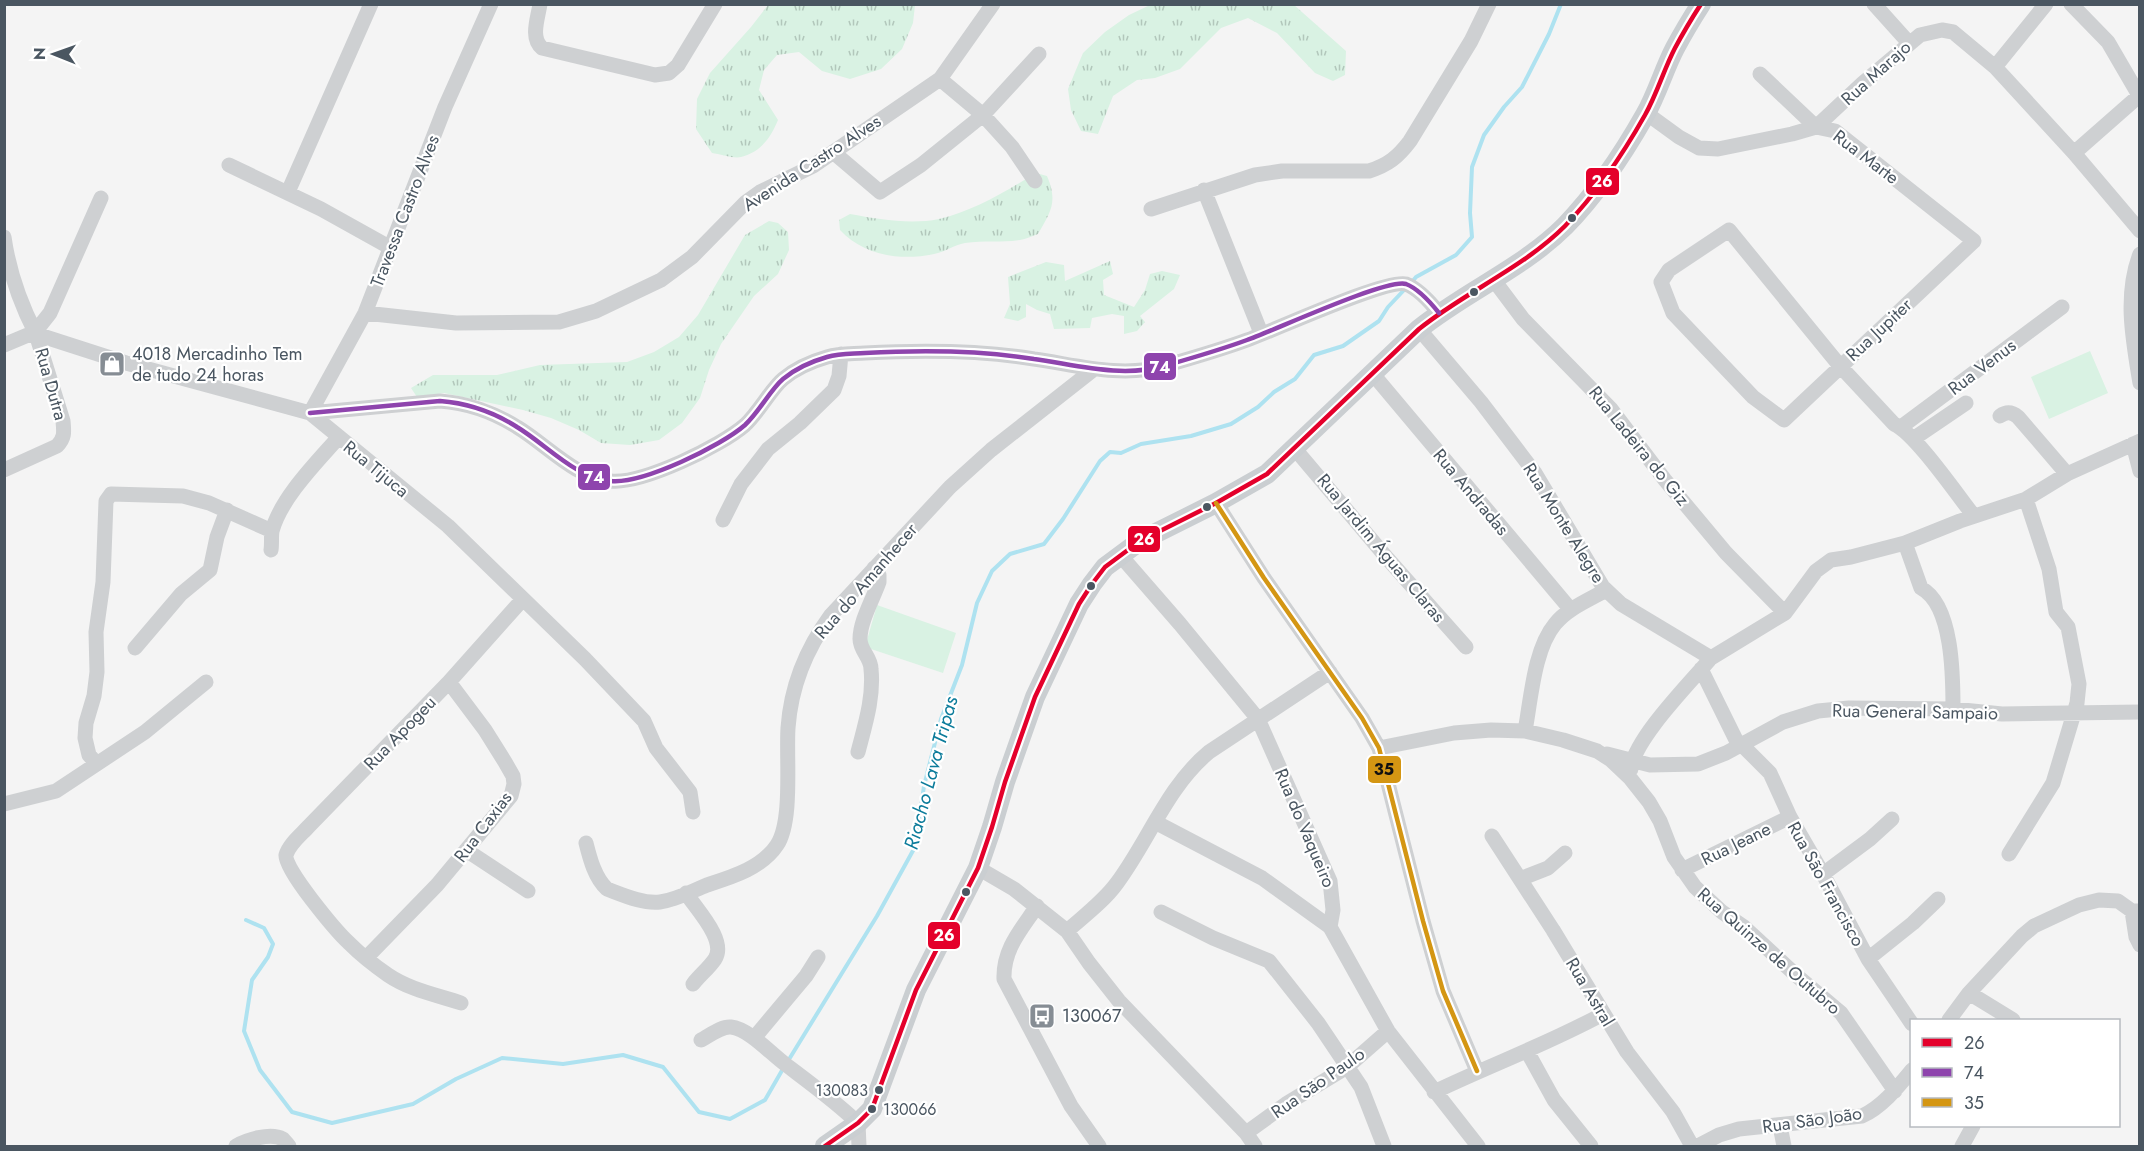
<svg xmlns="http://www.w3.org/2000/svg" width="2144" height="1151" font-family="Jost,sans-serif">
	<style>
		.grass { fill: url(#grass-tufts) }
		.pitch { fill: #d9f2e3 }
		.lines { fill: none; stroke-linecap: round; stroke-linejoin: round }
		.stream { stroke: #aee2f0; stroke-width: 4 }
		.minor { stroke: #ced0d2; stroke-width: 15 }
		.major { stroke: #caced1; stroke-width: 20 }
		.bus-1-casing { stroke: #fff; stroke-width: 9 }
		.bus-2-casing { stroke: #fff; stroke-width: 9 }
		.bus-3-casing { stroke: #fff; stroke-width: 9 }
		.bus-1 { stroke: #e4002b; stroke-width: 4.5 }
		.bus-2 { stroke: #8e44ad; stroke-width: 4.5 }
		.bus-3 { stroke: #d49613; stroke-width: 4.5 }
		.bus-dot { fill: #4a5661; stroke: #fff; stroke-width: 2 }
		.labels { text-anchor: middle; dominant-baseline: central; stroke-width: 4.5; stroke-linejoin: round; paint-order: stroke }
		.bus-label { font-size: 16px; fill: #4a5661; stroke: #fff; text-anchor: end }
		.street-label { font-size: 18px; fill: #4a5661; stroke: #fff }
		.poi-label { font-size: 18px; fill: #4a5661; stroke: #fff; text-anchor: start }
		.water-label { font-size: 20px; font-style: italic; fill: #0c7c9b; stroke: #fff }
		.line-badge { stroke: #fff; stroke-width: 2 }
		.badge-label { font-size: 16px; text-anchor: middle; font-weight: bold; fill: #fff }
		.pale-badge-label { font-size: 16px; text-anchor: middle; font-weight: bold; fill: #111 }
	</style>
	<defs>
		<pattern id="grass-tufts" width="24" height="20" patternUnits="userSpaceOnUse" patternTransform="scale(1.5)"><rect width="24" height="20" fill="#d9f2e3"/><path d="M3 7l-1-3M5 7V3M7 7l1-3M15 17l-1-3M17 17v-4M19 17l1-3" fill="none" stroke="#b2c7bb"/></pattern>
	</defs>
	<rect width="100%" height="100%" fill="#f4f4f4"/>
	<path class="grass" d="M768 5H915L913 23 902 49 881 69 850 79 822 71 799 52 777 55 764 70 759 90 778 120C771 137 761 152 741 157 734 159 720 154 712 153L696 129 697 99 710 73 751 27Z
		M1150 5H1294L1346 51 1345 75 1333 81 1315 73 1277 33 1248 18 1221 28 1180 69 1155 78 1137 80 1113 96 1098 134 1081 131 1071 110 1068 89 1083 53 1105 32 1129 15Z
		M1036 173 1047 176C1058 202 1051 211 1038 234 1032 236 1026 239 1020 240 1004 243 983 240 965 243 954 245 945 252 934 254 901 261 864 256 840 230L839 220 850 214C878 219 910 225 939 219 974 211 1006 191 1036 173Z
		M769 221 778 223 788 232 789 250 778 274 754 296 721 344 709 370 700 398 682 423 659 440 630 445 601 443 579 430 551 418 523 410 444 393 417 397 411 388 433 375H497L540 365 627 362 654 352 679 337 698 315 745 235Z
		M1110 261 1113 274 1103 280 1104 295 1134 307 1145 290 1150 274 1162 271 1180 275 1174 289 1140 316 1145 322 1137 331 1124 334V316L1112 314 1092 318 1090 328 1054 329 1050 314 1037 310 1026 304V317L1018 321 1004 318 1010 304 1008 277 1046 262 1064 265 1065 281Z"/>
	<path class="pitch" d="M2090 351 2108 393 2049 419 2031 377Z
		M877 605 956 633 943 673 865 647Z"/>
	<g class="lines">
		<path class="stream" d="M1412 282 1416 277 1456 255 1472 237 1470 213 1472 167 1484 135 1504 107 1522 87 1549 34 1561 4
			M246 920 264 928 273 944 268 957 252 980 244 1031 260 1070 292 1112 332 1123 413 1104 456 1079 502 1058 563 1064 623 1055 663 1067 699 1112 730 1119 765 1100 784 1067
			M788 1061 877 916 915 847 924 786 941 719 962 665 977 603 992 571 1010 554 1044 544 1063 519 1100 461 1110 452 1121 453 1141 444 1191 436 1231 424 1258 407 1274 392 1295 379 1314 355 1343 346 1379 321 1388 307 1405 289"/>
		<path class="minor" d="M540 4C538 18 530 38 542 48L655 75 669 73 678 65 715 4
			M1874 4 1909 43
			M2071 4 2108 42 2140 97
			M1995 67 2046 4
			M1760 74 1816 127 1835 131 1974 241 1784 420 1753 397 1673 313 1661 282 1669 270 1729 230 1840 366 1894 424C1915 433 1958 496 1974 516
			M940 79 983 115 1012 147 1035 181
			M1646 113 1679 137 1699 148 1718 149 1792 134 1816 127 1863 83 1920 35 1942 30 1953 32 1995 67 2074 153 2140 231
			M833 152 880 192 921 165 983 115 1039 54
			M2074 153 2140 95
			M229 165 321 209 391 248
			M1204 190 1261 333
			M288 192 371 4
			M1151 209 1255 175 1282 171H1369C1388 165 1398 157 1410 141L1471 41 1489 4
			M4 237C9 272 20 303 36 334L126 363 310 413 448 526 585 659 644 721 656 748 690 792 693 812
			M2140 254C2124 295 2133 341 2140 383
			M1493 279 1523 319 1611 409 1665 480 1726 553 1785 613
			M365 313 456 323 559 322 596 311 661 280 692 257 746 202 760 192 813 166 940 79 993 4
			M1419 329 1481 402 1535 473 1603 587 1621 604 1711 658 1785 613 1816 571 1831 560 1851 557 1905 543 1960 521 2026 499 2067 474 2140 441
			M4 345 35 332 50 313 101 198
			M1372 373 1571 610
			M310 413 440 401C467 403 495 413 517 427 547 445 575 478 611 481 643 484 721 446 745 425 759 412 771 389 783 379 795 369 813 361 827 357 840 353 852 354 865 353 920 350 979 350 1034 359 1077 365 1121 378 1164 366 1192 358 1220 350 1247 340 1273 331 1387 278 1406 284 1419 289 1431 303 1439 313
			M310 413 365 313 445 107 491 4
			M2000 416C2007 411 2012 412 2018 417L2067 474
			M1901 427 2062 307
			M1913 439 1966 403
			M2133 444 2140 471
			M1295 449 1387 558 1466 647
			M4 470 57 446C65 438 64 432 63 421L36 334
			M1216 503 1264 578 1362 718 1379 748 1423 921 1443 991 1477 1071
			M723 520 741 484 768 449 800 423 834 390 839 376 841 354
			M1905 543 1921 588C1953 605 1953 677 1953 709
			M271 550C272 544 271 536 272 531 281 498 316 463 338 438
			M1120 555 1180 624 1258 719 1330 881 1333 910 1330 927
			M135 648 181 594 210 570 217 537 227 510
			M1701 669 1739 746
			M1525 731C1531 699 1534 649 1555 624 1568 608 1589 600 1606 590
			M1742 745 1770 773 1790 817 1823 874 1868 959 1912 1024
			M1379 748 1454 733 1491 730 1525 731 1563 740 1597 751 1611 760 1630 778 1649 802 1660 821 1674 857 1695 887 1722 912 1744 927 1797 976 1841 1013 1895 1091
			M858 752C865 725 874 697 871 669 871 657 860 651 860 639 860 621 873 599 879 582V575L874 568
			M1607 754 1650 765 1698 764 1726 753 1783 722 1818 711 1849 708 1953 709 2002 714 2140 712
			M97 764 89 755 85 738 86 723 94 696 97 672 96 632 103 582 106 501 111 494 183 496 209 503 272 531
			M1631 769C1634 739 1690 683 1711 658
			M4 804 56 791 145 732 206 682
			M1155 822 1262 878 1330 927 1388 1031 1478 1146
			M1492 836 1553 930 1627 1052 1673 1112 1692 1146
			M586 843C590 859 595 878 607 889 623 895 643 904 660 902 676 900 692 891 707 885 732 877 762 868 777 845 793 821 786 758 788 728 791 685 806 649 831 615L950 487 991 450 1094 369
			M466 850 528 891
			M2009 854 2053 783 2077 703 2079 684 2068 627 2056 612 2049 569 2026 499
			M978 868 1014 889 1067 931 1089 963 1119 1001 1246 1133 1255 1146
			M1682 870 1790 817
			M1823 874 1870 839 1892 819
			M1520 879 1548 868 1565 853
			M686 893C696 909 727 940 715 959 709 968 700 975 693 984
			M1037 906C1021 930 1003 949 1004 979L1071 1106 1099 1146
			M2132 911 2136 937 2140 945
			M1161 912 1213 938 1269 961 1318 1023 1361 1087 1384 1146
			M1067 931C1084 916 1104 901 1117 883 1149 840 1167 787 1209 752L1330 672
			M366 958 437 885 511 796 514 784 513 776 505 762 485 730 449 682
			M1868 959 1913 923 1938 899
			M1969 993 2013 1020
			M461 1003C437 995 410 990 388 975 375 966 361 955 349 943 337 932 283 868 286 855 289 844 302 834 309 826L449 682 523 599
			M1949 1020 1969 993 2022 936 2034 926 2079 905 2099 900 2118 901 2132 911H2140
			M754 1038 806 976 818 957
			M701 1040C709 1036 721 1026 731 1027 749 1029 770 1053 785 1064 810 1083 835 1101 858 1123L859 1146
			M1527 1051 1554 1100 1591 1146
			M1434 1092C1490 1065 1548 1044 1603 1014
			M1780 1126 1784 1146
			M1246 1133 1286 1104 1347 1067 1388 1031
			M236 1146C247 1140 270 1132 283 1139 285 1141 287 1144 289 1146
			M1698 1146 1719 1135 1739 1129 1862 1116C1882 1107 1898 1087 1912 1070
			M1962 1146 1973 1126"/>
		<path class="major" d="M825 1146 858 1123 872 1109 916 990 978 868 992 827 1005 782 1035 697 1079 604 1092 584 1105 567 1140 541 1216 503 1267 474 1419 329C1465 292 1523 268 1565 226 1596 194 1623 154 1645 115 1657 94 1664 69 1675 48 1683 33 1692 18 1701 4"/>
		<defs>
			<path id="bus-1" d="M825 1146 858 1123 872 1109 916 990 978 868 992 827 1005 782 1035 697 1079 604 1092 584 1105 567 1140 541 1216 503 1267 474 1419 329C1465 292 1523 268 1565 226 1596 194 1623 154 1645 115 1657 94 1664 69 1675 48 1683 33 1692 18 1701 4"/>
			<path id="bus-2" d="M310 413 440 401C467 403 495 413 517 427 547 445 575 478 611 481 643 484 721 446 745 425 759 412 771 389 783 379 795 369 813 361 827 357 840 353 852 354 865 353 920 350 979 350 1034 359 1077 365 1121 378 1164 366 1192 358 1220 350 1247 340 1273 331 1387 278 1406 284 1419 289 1431 303 1439 313"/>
			<path id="bus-3" d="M1216 503 1264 578 1362 718 1379 748 1423 921 1443 991 1477 1071"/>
		</defs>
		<use href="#bus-1" class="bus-1-casing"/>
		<use href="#bus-2" class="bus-2-casing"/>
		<use href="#bus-3" class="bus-3-casing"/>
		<use href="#bus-1" class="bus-1"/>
		<use href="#bus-2" class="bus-2"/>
		<use href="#bus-3" class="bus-3"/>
	</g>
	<defs>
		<symbol id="shop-square" viewBox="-11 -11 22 22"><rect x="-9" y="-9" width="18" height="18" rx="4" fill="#868d94" stroke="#fff"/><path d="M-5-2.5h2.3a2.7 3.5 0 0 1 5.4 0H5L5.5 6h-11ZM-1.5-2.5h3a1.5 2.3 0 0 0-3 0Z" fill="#fff"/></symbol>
		<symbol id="bus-square" viewBox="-11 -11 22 22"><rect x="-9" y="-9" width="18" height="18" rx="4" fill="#868d94" stroke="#fff"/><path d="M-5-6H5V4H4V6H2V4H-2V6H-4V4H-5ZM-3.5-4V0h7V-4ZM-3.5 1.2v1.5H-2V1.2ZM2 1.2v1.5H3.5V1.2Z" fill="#fff"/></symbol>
	</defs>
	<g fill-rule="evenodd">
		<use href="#shop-square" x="97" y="349" width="30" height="30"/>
		<use href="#bus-square" x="1027" y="1001" width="30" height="30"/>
	</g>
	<g class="bus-dot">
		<circle cx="1572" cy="218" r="5"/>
		<circle cx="1474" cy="292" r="5"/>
		<circle cx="1207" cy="507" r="5"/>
		<circle cx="1091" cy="586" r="5"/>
		<circle cx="966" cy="892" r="5"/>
		<circle cx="879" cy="1090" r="5"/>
		<circle cx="872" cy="1109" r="5"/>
	</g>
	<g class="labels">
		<g class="bus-label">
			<text x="868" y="1090">130083</text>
			<text x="883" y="1109" text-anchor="start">130066</text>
		</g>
		<g class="street-label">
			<text transform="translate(1876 73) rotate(-42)">Rua Marajo</text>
			<text transform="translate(1866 157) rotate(37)">Rua Marte</text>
			<text transform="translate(812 163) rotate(-33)">Avenida Castro Alves</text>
			<text transform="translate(405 211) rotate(-69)">Travessa Castro Alves</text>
			<text transform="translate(1879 330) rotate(-43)">Rua Jupiter</text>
			<text transform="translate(1982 367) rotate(-37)">Rua Venus</text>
			<text transform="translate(51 384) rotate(74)">Rua Dutra</text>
			<text transform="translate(1639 446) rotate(51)">Rua Ladeira do Giz</text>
			<text transform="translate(376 469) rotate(39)">Rua Tijuca</text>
			<text transform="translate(1471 492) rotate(50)">Rua Andradas</text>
			<text transform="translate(1564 523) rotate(58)">Rua Monte Alegre</text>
			<text transform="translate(1381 548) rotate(50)">Rua Jardim Águas Claras</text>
			<text transform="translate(866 581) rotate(-49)">Rua do Amanhecer</text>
			<text transform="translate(1915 712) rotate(1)">Rua General Sampaio</text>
			<text transform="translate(400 733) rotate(-46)">Rua Apogeu</text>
			<text transform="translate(483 827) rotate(-53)">Rua Caxias</text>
			<text transform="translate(1305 828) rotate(67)">Rua do Vaqueiro</text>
			<text transform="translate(1736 844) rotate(-26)">Rua Jeane</text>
			<text transform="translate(1826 884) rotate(61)">Rua São Francisco</text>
			<text transform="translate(1769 951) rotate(41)">Rua Quinze de Outubro</text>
			<text transform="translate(1590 992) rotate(59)">Rua Astral</text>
			<text transform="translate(1318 1083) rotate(-35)">Rua São Paulo</text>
			<text transform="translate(1812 1120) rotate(-8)">Rua São João</text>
		</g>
		<g class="poi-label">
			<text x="132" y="354">4018 Mercadinho Tem<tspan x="132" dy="21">de tudo 24 horas</tspan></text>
			<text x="1062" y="1016">130067</text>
		</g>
		<g class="water-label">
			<text transform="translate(931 773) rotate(-75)">Riacho Lava Tripas</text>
		</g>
	</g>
	<g class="line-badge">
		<rect x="1585" y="167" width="35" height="29" rx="6" fill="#e4002b"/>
		<rect x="1143" y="352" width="34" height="29" rx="6" fill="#8e44ad"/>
		<rect x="577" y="463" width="34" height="28" rx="6" fill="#8e44ad"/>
		<rect x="1127" y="525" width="34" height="28" rx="6" fill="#e4002b"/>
		<rect x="1367" y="755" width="35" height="29" rx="6" fill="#d49613"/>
		<rect x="927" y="921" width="34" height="29" rx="6" fill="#e4002b"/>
	</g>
	<g class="badge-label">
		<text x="1602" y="187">26</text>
		<text x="1160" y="373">74</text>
		<text x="594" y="483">74</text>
		<text x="1144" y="545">26</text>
		<text x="944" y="941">26</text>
	</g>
	<g class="pale-badge-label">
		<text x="1384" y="775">35</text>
	</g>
	<rect width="2144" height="1151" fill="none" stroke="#4a5661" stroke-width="12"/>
	<rect x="1910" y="1019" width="210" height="108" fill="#ffffff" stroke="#b7bbc0" stroke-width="1.5"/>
	<rect x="1922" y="1038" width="30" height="9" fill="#e4002b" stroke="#b7bbc0" stroke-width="1.5"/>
	<text x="1964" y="1049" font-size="18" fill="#4a5661">26</text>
	<rect x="1922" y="1068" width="30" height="9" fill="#8e44ad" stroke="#b7bbc0" stroke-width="1.5"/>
	<text x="1964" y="1079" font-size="18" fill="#4a5661">74</text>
	<rect x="1922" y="1098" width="30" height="9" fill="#d49613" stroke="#b7bbc0" stroke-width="1.5"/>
	<text x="1964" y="1109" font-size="18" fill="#4a5661">35</text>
	<g transform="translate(54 54) rotate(271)" stroke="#ffffff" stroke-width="4.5" paint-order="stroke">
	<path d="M0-4.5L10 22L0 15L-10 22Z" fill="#4a5661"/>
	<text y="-9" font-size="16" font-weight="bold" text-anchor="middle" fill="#4a5661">N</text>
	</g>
</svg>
